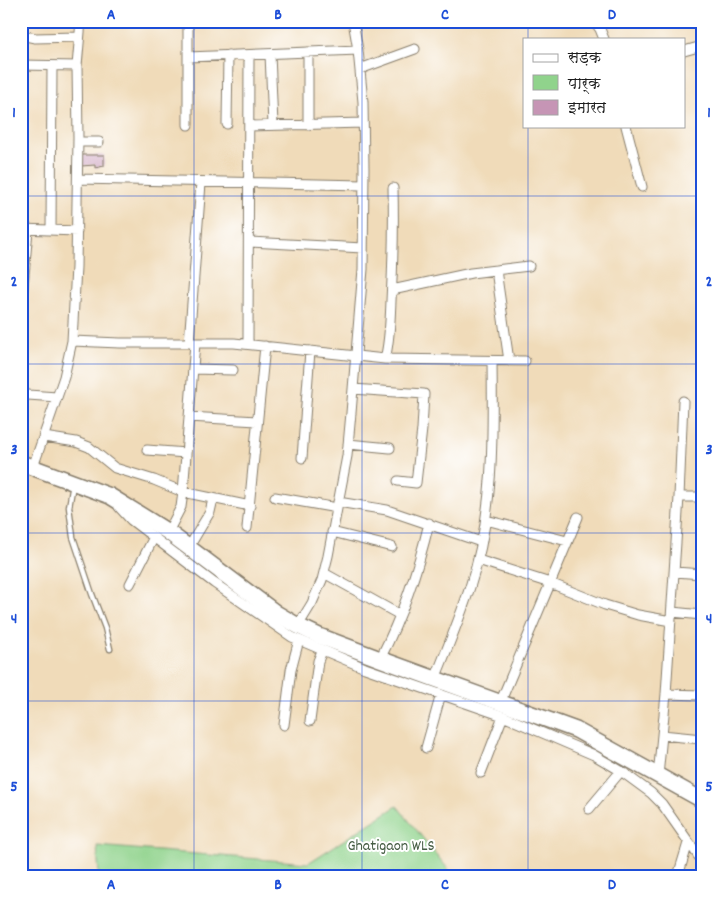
<svg xmlns="http://www.w3.org/2000/svg" width="723" height="897" font-family="Dekko,'Playpen Sans Deva',sans-serif">
	<style>
		.green { fill: #90d38c; stroke: #567854 }
		.building { fill: #c695b5 }
		.lines { fill: none; stroke-linecap: round; stroke-linejoin: round }
		.lane-casing { stroke: #867c6a; stroke-width: 7 }
		.street-casing { stroke: #867c6a; stroke-width: 11 }
		.highway-casing { stroke: #867c6a; stroke-width: 18 }
		.lane { stroke: #fff; stroke-width: 4.5 }
		.street { stroke: #fff; stroke-width: 9 }
		.highway { stroke: #fff; stroke-width: 15 }
		.grid { fill: none; stroke: #1d4ed8; stroke-width: 1; stroke-opacity: 0.55 }
		.labels { text-anchor: middle; dominant-baseline: central; stroke-width: 4; stroke-linejoin: round; paint-order: stroke }
		.park-label { font-size: 16px; fill: #455c43; stroke: #fff }
		.neatline { fill: none; stroke: #1d4ed8; stroke-width: 2 }
		.grid-label { font-size: 16px; text-anchor: middle; font-weight: bold; fill: #1d4ed8 }
	</style>
	<rect width="100%" height="100%" fill="#fff"/>
	<filter id="ink" filterUnits="userSpaceOnUse"><feTurbulence type="fractalNoise" baseFrequency=".02" numOctaves="2"/><feDisplacementMap in="SourceGraphic" scale="10" xChannelSelector="R" yChannelSelector="G"/><feConvolveMatrix kernelMatrix="1 2 1 2 8 2 1 2 1" color-interpolation-filters="sRGB"/></filter>
	<filter id="wash" filterUnits="userSpaceOnUse"><feTurbulence type="fractalNoise" baseFrequency=".0096" numOctaves="4" result="noise"/><feDisplacementMap in="SourceGraphic" scale="20" xChannelSelector="R" yChannelSelector="G"/><feGaussianBlur stdDeviation="1.12" result="paint"/><feColorMatrix in="noise" values="0 0 0 0 0 0 0 0 0 0 0 0 0 0 0 0 0 1.4 0 .05"/><feComposite in="paint" operator="in"/></filter>
	<g filter="url(#wash)">
		<rect width="100%" height="100%" fill="#f0dbb9"/>
		<path class="green" d="M397 806 452 874 473 876H99L97 846 308 863Z"/>
		<g id="blocks">
			<path class="building" d="M81 155H104V166L95 168V165L81 166Z"/>
		</g>
	</g>
	<g filter="url(#ink)">
		<use href="#blocks" fill-opacity="0" stroke="#867c6a" stroke-width="1"/>
		<g class="lines">
			<defs>
				<path id="lane" d="M73 484 69 507 73 537 92 594 105 628 110 649"/>
				<path id="street" d="M594 21 600 29 604 39
					M21 35 35 38 78 37
					M684 51 702 46
					M308 52V125
					M270 54 273 125
					M188 57 358 50
					M21 65 77 66
					M360 69 415 49
					M227 124 228 55
					M188 125V21
					M249 126 363 123
					M626 126 642 187
					M78 142H99
					M78 179 363 185
					M21 229 77 231
					M51 230 52 66
					M250 242 363 248
					M496 270 509 361
					M392 290 471 273 529 266
					M21 310 28 230
					M72 341 120 343H234L385 359 525 361
					M189 343 201 183
					M248 344 249 55
					M385 359C390 340 390 321 391 301 393 264 394 226 393 188
					M193 369 233 370
					M353 389 424 394 422 429 416 483 398 481
					M21 391 28 395 57 397
					M683 401 679 497H702
					M189 417 257 421
					M44 437 76 442 89 447 115 468 154 480 183 492 250 506
					M348 444 390 448
					M147 450 186 453
					M302 458 310 351
					M33 467 64 377 72 341 76 267 78 138 77 66 81 21
					M275 497 337 508
					M338 502 387 510 481 542
					M119 507 131 520 214 583 292 637 365 668 503 716 594 755 621 771 651 793 662 804 702 861
					M486 520 567 541
					M247 528 265 346
					M168 532 181 507 183 492 195 343
					M332 532 392 547
					M189 547 210 512 213 499
					M478 560 550 583 605 605 638 615 671 621
					M675 572 702 574
					M324 573 400 615
					M130 584 154 537
					M672 612 702 615
					M298 626 312 603 322 580 328 556 347 456 351 413 363 269 364 169 363 102 358 50 353 21
					M380 659C402 616 418 570 429 523
					M435 679C447 649 460 618 470 587 494 515 493 437 492 361
					M666 694 702 695
					M500 703 578 517
					M310 721 318 661 322 651
					M284 725 291 670 299 640
					M662 735 702 739
					M426 748 441 694
					M481 773 503 716
					M658 776 666 694 679 497
					M589 809 621 771
					M678 876 688 843"/>
				<path id="highway" d="M21 463 110 496 168 532 276 613 298 626 319 636 380 659 576 730 702 800"/>
			</defs>
			<use href="#lane" class="lane-casing"/>
			<use href="#street" class="street-casing"/>
			<use href="#highway" class="highway-casing"/>
			<use href="#lane" class="lane"/>
			<use href="#street" class="street"/>
			<use href="#highway" class="highway"/>
		</g>
	</g>
	<path class="grid" d="M194 21V876M362 21V876M528 21V39M528 126V876M21 196H702M21 364H702M21 533H702M21 701H702"/>
	<g class="labels">
		<g class="park-label">
			<text x="391" y="846">Ghatigaon WLS</text>
		</g>
	</g>
	<rect width="723" height="897" fill="none" stroke="#fff" stroke-width="55"/>
	<rect x="523" y="38" width="162" height="90" fill="#ffffff" stroke="#a4a4a4"/>
	<rect x="533" y="54" width="25" height="8" fill="#ffffff" stroke="#a4a4a4"/>
	<text x="568" y="62" font-size="15" fill="#1c1c1c">सड़क</text>
	<rect x="533" y="75" width="25" height="15" fill="#90d38c" stroke="#a4a4a4"/>
	<text x="568" y="88" font-size="15" fill="#1c1c1c">पार्क</text>
	<rect x="533" y="100" width="25" height="15" fill="#c695b5" stroke="#a4a4a4"/>
	<text x="568" y="112" font-size="15" fill="#1c1c1c">इमारत</text>
	<rect x="28" y="28" width="668" height="842" class="neatline"/>
	<g class="grid-label">
		<text x="111" y="19">A</text>
		<text x="278" y="19">B</text>
		<text x="445" y="19">C</text>
		<text x="612" y="19">D</text>
		<text x="14" y="117">1</text>
		<text x="709" y="117">1</text>
		<text x="14" y="286">2</text>
		<text x="709" y="286">2</text>
		<text x="14" y="454">3</text>
		<text x="709" y="454">3</text>
		<text x="14" y="623">4</text>
		<text x="709" y="623">4</text>
		<text x="14" y="791">5</text>
		<text x="709" y="791">5</text>
		<text x="111" y="889">A</text>
		<text x="278" y="889">B</text>
		<text x="445" y="889">C</text>
		<text x="612" y="889">D</text>
	</g>
</svg>
